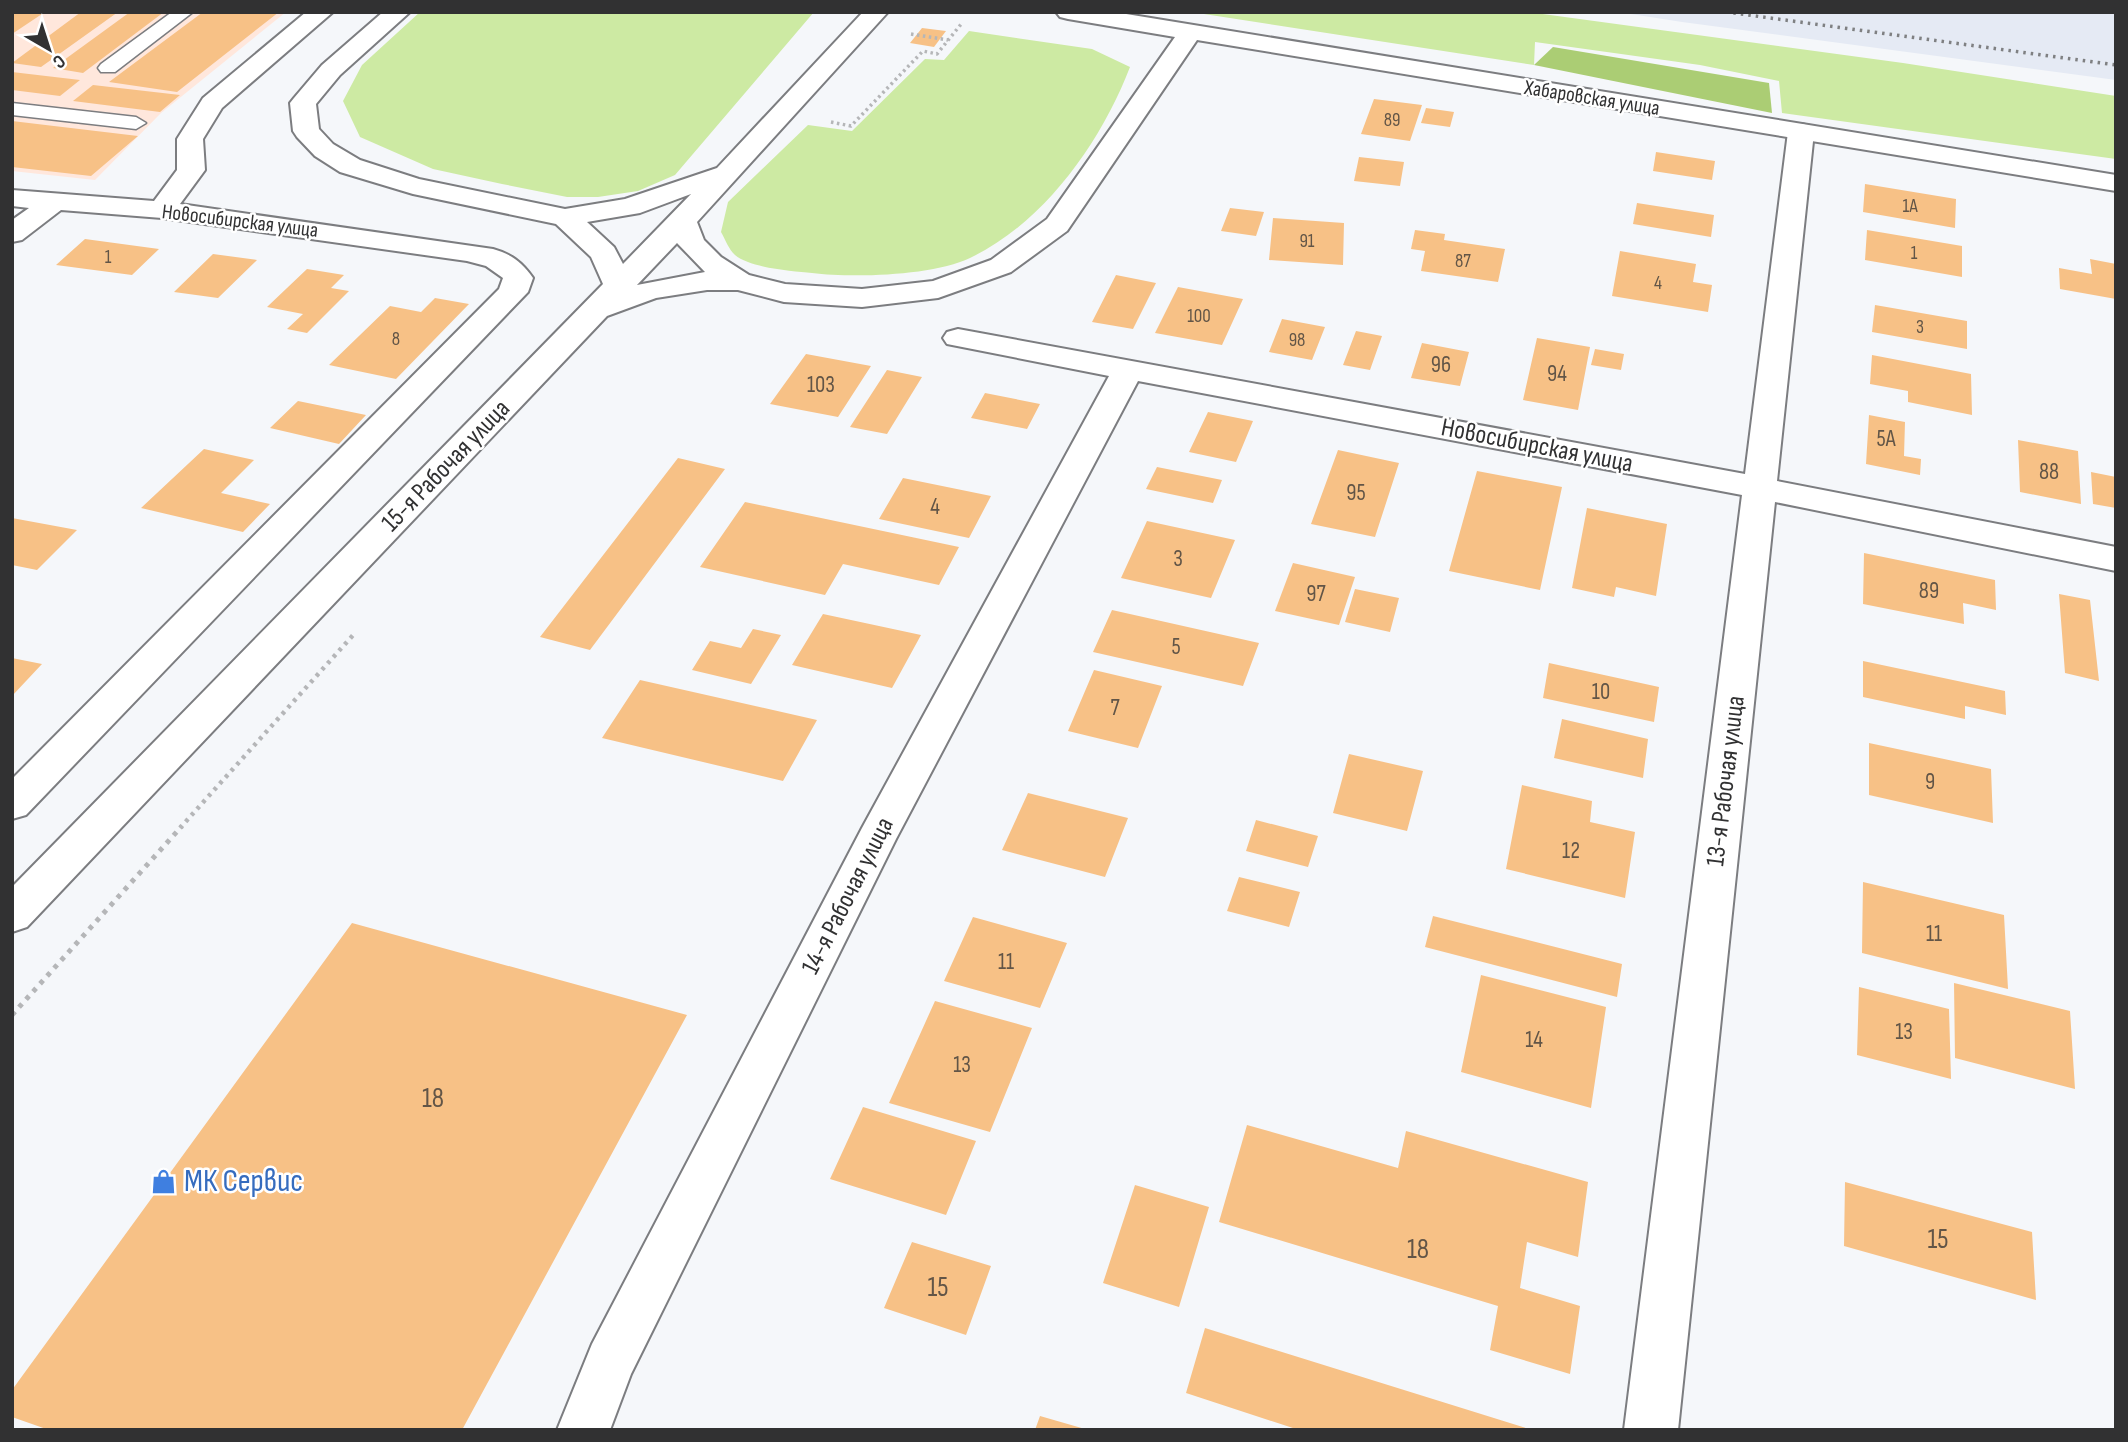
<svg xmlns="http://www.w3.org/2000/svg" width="2128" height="1442" font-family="'Sofia Sans Condensed',sans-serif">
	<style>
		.built { fill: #e5eaf4 }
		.industrial { fill: #ffe7dc }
		.green { fill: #cdeaa3 }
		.forest { fill: #abcd74 }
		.building { fill: #f7c186 }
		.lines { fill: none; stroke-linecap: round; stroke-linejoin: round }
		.service-casing { stroke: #7c7d80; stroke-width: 3 }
		.minor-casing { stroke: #7c7d80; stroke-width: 4 }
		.secondary-casing { stroke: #7c7d80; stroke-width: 4 }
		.path-far2 { stroke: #b5b6b8; stroke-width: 3.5; stroke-dasharray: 2.5 3.5; stroke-linecap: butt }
		.path-far1 { stroke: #b5b6b8; stroke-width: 4.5; stroke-dasharray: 3.5 5; stroke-linecap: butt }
		.path { stroke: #b5b6b8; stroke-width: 5; stroke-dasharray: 4.5 6; stroke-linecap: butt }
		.service { fill: #fff; fill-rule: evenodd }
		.minor { fill: #fff; fill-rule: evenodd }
		.secondary { fill: #fff; fill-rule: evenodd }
		.rail { stroke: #7f8082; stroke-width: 3.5; stroke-dasharray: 2.5 5; stroke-linecap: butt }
		.labels { text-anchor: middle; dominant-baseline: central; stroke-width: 5; stroke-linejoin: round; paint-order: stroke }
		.far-number-label { font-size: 19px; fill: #625547 }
		.far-street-label { font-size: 21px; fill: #313132; stroke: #fff }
		.number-label { font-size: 23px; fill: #625547 }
		.street-label { font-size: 26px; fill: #313132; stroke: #fff }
		.near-number-label { font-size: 28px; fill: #625547 }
		.near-shop-label { font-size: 32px; fill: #366cbe; stroke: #fff; text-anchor: start }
	</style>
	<rect width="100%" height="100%" fill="#f5f7fa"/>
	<path class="built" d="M1618 12H2116V80L1682 22Z"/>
	<path class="industrial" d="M12 12H286L161 113 95 180 12 171Z"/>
	<path class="green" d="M420 12H814L675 175 638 191 598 197H567L502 184 433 169 360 137 343 101 362 65Z
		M1191 12H1528L1903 63 2116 96V159L1782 113 1779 81 1700 65 1535 42 1534 65Z
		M969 31 1092 49 1130 67C1101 142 1045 222 970 258 933 276 852 278 812 273 792 271 750 268 735 255 729 250 725 239 721 232L728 202 808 125 852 131 925 59 944 60Z"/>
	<path class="forest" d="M1553 47 1769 83 1772 113 1534 65Z"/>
	<path class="building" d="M12 12H45L12 34Z
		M81 12H118L41 67 12 63Z
		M130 12H164L83 73 53 68Z
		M203 12H279L177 92 109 82Z
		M922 28 946 31 934 47 910 43Z
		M12 72 80 80 60 96 12 90Z
		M93 85 180 95 160 112 73 101Z
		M1374 99 1422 105 1410 141 1361 134Z
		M1426 108 1454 112 1450 127 1421 123Z
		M12 121 138 136 91 176 12 167Z
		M1656 152 1715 161 1712 180 1653 171Z
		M1359 157 1404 162 1400 186 1354 181Z
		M1865 184 1956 199 1955 228 1863 212Z
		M1637 203 1714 215 1711 237 1633 224Z
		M1230 208 1264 212 1256 236 1221 231Z
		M1273 218 1344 223 1343 265 1269 260Z
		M1415 230 1445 234 1444 240 1505 249 1498 282 1421 271 1425 251 1411 249Z
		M1867 230 1962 246V277L1865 260Z
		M85 239 159 249 132 275 56 265Z
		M1620 251 1696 264 1693 282 1712 285 1708 312 1612 296Z
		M213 254 257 260 218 298 174 292Z
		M2090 259 2116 264V299L2060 289 2059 268 2092 274Z
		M307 269 344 275 331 288 349 291 307 333 287 329 303 314 267 307Z
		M1116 275 1156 283 1133 329 1092 322Z
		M1178 287 1243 299 1222 345 1155 333Z
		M435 298 469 304 396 379 329 365 390 306 421 312Z
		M1875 305 1967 321V349L1872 332Z
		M1282 319 1325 327 1312 360 1269 352Z
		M1356 331 1382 336 1370 370 1343 365Z
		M1537 338 1590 347 1578 410 1523 400Z
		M1422 343 1469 352 1460 386 1411 378Z
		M1595 349 1624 354 1621 370 1591 365Z
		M806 354 871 366 838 417 770 404Z
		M1872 355 1971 374 1972 415 1908 402V391L1870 384Z
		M887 370 922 377 887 434 850 427Z
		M985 393 1040 404 1027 429 971 418Z
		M298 401 366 415 339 444 270 428Z
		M1208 412 1253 421 1236 462 1189 452Z
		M1869 415 1905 422 1904 456 1921 459 1920 475 1866 464Z
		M2018 440 2078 451 2081 504 2020 492Z
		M204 449 254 460 221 493 270 504 243 532 141 508Z
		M1338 450 1399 463 1375 537 1311 524Z
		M678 458 725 469 590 650 540 637Z
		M1157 467 1222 480 1213 503 1146 489Z
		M1477 471 1562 487 1540 590 1449 571Z
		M2091 472 2116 477V508L2093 504Z
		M903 478 991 496 969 538 879 519Z
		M745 502 959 547 939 585 843 564 825 595 700 567Z
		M1587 508 1667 524 1656 596 1616 587 1614 597 1572 588Z
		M12 518 77 530 37 570 12 565Z
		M1147 521 1235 540 1211 598 1121 578Z
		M1864 553 1995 580 1996 610 1963 603 1964 624 1863 604Z
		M1293 563 1355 577 1339 625 1275 611Z
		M1355 589 1399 598 1390 632 1345 622Z
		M2059 594 2090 600 2099 681 2065 673Z
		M1112 610 1259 643 1243 686 1093 652Z
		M823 614 921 635 892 688 792 665Z
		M753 629 781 635 751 684 692 670 710 641 741 648Z
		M12 658 42 664 12 696Z
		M1863 661 2005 691 2006 715 1965 706V719L1863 697Z
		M1549 663 1659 687 1654 722 1543 698Z
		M1094 670 1162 686 1138 748 1068 731Z
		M640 680 817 720 783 781 602 738Z
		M1562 719 1648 739 1643 778 1554 758Z
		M1869 743 1991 769 1993 823 1869 795Z
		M1349 754 1423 771 1407 831 1333 813Z
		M1522 785 1592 801 1590 822 1635 832 1625 898 1506 869Z
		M1028 793 1128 818 1105 877 1002 850Z
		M1256 820 1318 836 1308 867 1246 851Z
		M1239 877 1300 892 1289 927 1227 911Z
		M1863 882 2004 915 2008 989 1862 953Z
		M1433 916 1622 964 1617 997 1425 947Z
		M973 917 1067 943 1040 1008 944 981Z
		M352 923 687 1015 462 1430H49L12 1417V1390Z
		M1481 975 1606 1007 1591 1108 1461 1072Z
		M1954 983 2070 1011 2075 1089 1955 1058Z
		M1859 987 1949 1009 1951 1079 1857 1055Z
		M935 1001 1032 1028 990 1132 889 1103Z
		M863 1107 976 1141 946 1215 830 1179Z
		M1247 1125 1398 1168 1406 1131 1588 1182 1578 1257 1527 1242 1520 1288 1580 1306 1570 1374 1490 1350 1498 1306 1219 1222Z
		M1845 1182 2032 1232 2036 1300 1844 1246Z
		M1135 1185 1209 1207 1179 1307 1103 1283Z
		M912 1242 991 1266 966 1335 884 1308Z
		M1205 1328 1529 1429V1430H1299L1186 1393Z
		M1040 1416 1085 1429V1430H1035Z"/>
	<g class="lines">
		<defs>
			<path id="service" d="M172 12H193L115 72H101L98 68 101 64Z
				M12 103 136 117 146 123 136 129 12 115Z"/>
			<path id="minor" d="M306 12H333L222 108 203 139 205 170 180 204 493 249C511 254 522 262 533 278L528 292 26 815 12 819V779L499 289 503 278 486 266 467 261 162 218 61 210 22 240 12 242V220L29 208 12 206V190L154 201 177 170V139L203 98Z
				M1801 124 1810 126 1814 132 1777 481 2116 547V571L1775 502 1678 1430H1624L1742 495 1138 381 896 839 631 1374 610 1430H557L592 1344 862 828 1109 376 947 344 943 338 947 332 958 329 1745 474 1788 132 1792 126Z"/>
			<path id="secondary" d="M383 12H410L340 75 316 104 319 129 333 144 360 160 419 179 565 209 625 199 717 168 863 12H888L697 222 704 240 721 257 749 275 785 284 862 289 933 281 991 260 1047 219 1175 37 1068 19 1060 17 1056 12H1114L2116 175V191L1197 40 1067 231 1011 272 938 298 862 307 784 302 738 290H707L656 298 607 316 27 927 12 932V887L603 284 591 257 556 224 413 194 340 172 315 156 297 137 293 131 290 103 294 98 322 65ZM691 194 623 264 614 247 587 222 640 213ZM677 243 705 272 637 285Z"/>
		</defs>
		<use href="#service" class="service-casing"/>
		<use href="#minor" class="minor-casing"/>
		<use href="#secondary" class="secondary-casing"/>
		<path class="path-far2" d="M911 34 948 40
			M831 122 851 126 923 51 937 54 962 23"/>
		<path class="path-far1" d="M180 828 355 633"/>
		<path class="path" d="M12 1015 182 826"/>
		<use href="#service" class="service"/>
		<use href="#minor" class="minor"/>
		<use href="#secondary" class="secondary"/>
		<path class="rail" d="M1726 12 2116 65"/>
	</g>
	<defs>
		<symbol id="shop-bare" viewBox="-9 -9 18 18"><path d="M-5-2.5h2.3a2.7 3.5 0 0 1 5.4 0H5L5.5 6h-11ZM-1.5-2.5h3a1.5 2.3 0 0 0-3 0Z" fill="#3f7fe0" stroke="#fff" stroke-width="2.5" paint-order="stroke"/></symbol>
	</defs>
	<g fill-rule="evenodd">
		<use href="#shop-bare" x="146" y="1164" width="35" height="35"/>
	</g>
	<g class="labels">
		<g class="far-number-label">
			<text x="1392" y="120">89</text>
			<text x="1910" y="206">1А</text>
			<text x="1307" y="241">91</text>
			<text x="1914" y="253">1</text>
			<text x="108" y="257">1</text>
			<text x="1463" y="261">87</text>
			<text x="1658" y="283">4</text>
			<text x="1199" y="316">100</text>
			<text x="1920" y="327">3</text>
			<text x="396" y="339">8</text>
			<text x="1297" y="340">98</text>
		</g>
		<g class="far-street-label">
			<text transform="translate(1592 98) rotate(9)">Хабаровская улица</text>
			<text transform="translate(240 221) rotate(7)">Новосибирская улица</text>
		</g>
		<g class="number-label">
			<text x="1441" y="365">96</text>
			<text x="1557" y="374">94</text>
			<text x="821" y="385">103</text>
			<text x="1886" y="439">5А</text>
			<text x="2049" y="472">88</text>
			<text x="1356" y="493">95</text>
			<text x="935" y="507">4</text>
			<text x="1178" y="559">3</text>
			<text x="1929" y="591">89</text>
			<text x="1316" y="594">97</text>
			<text x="1176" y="647">5</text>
			<text x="1601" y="692">10</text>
			<text x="1115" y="708">7</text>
			<text x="1930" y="782">9</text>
			<text x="1571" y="851">12</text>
			<text x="1934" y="934">11</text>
			<text x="1006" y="962">11</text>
			<text x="1904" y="1032">13</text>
			<text x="1534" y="1040">14</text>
			<text x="962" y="1065">13</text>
		</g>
		<g class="street-label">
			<text transform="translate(1537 446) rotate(11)">Новосибирская улица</text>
			<text transform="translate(446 466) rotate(-46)">15-я Рабочая улица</text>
			<text transform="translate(1726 781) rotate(-83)">13-я Рабочая улица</text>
			<text transform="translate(848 896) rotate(-63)">14-я Рабочая улица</text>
		</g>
		<g class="near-number-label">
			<text x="433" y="1098">18</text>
			<text x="1938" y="1239">15</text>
			<text x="1418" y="1249">18</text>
			<text x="938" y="1287">15</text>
		</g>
		<g class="near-shop-label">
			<text x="184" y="1181">МК Сервис</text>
		</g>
	</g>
	<rect width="2128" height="1442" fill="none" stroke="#313132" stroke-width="28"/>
	<g transform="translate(49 49) rotate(141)" stroke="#ffffff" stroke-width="5" paint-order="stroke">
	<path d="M0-5L12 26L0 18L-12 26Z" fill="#313132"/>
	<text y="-10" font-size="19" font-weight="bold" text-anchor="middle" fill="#313132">С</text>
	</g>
</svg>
